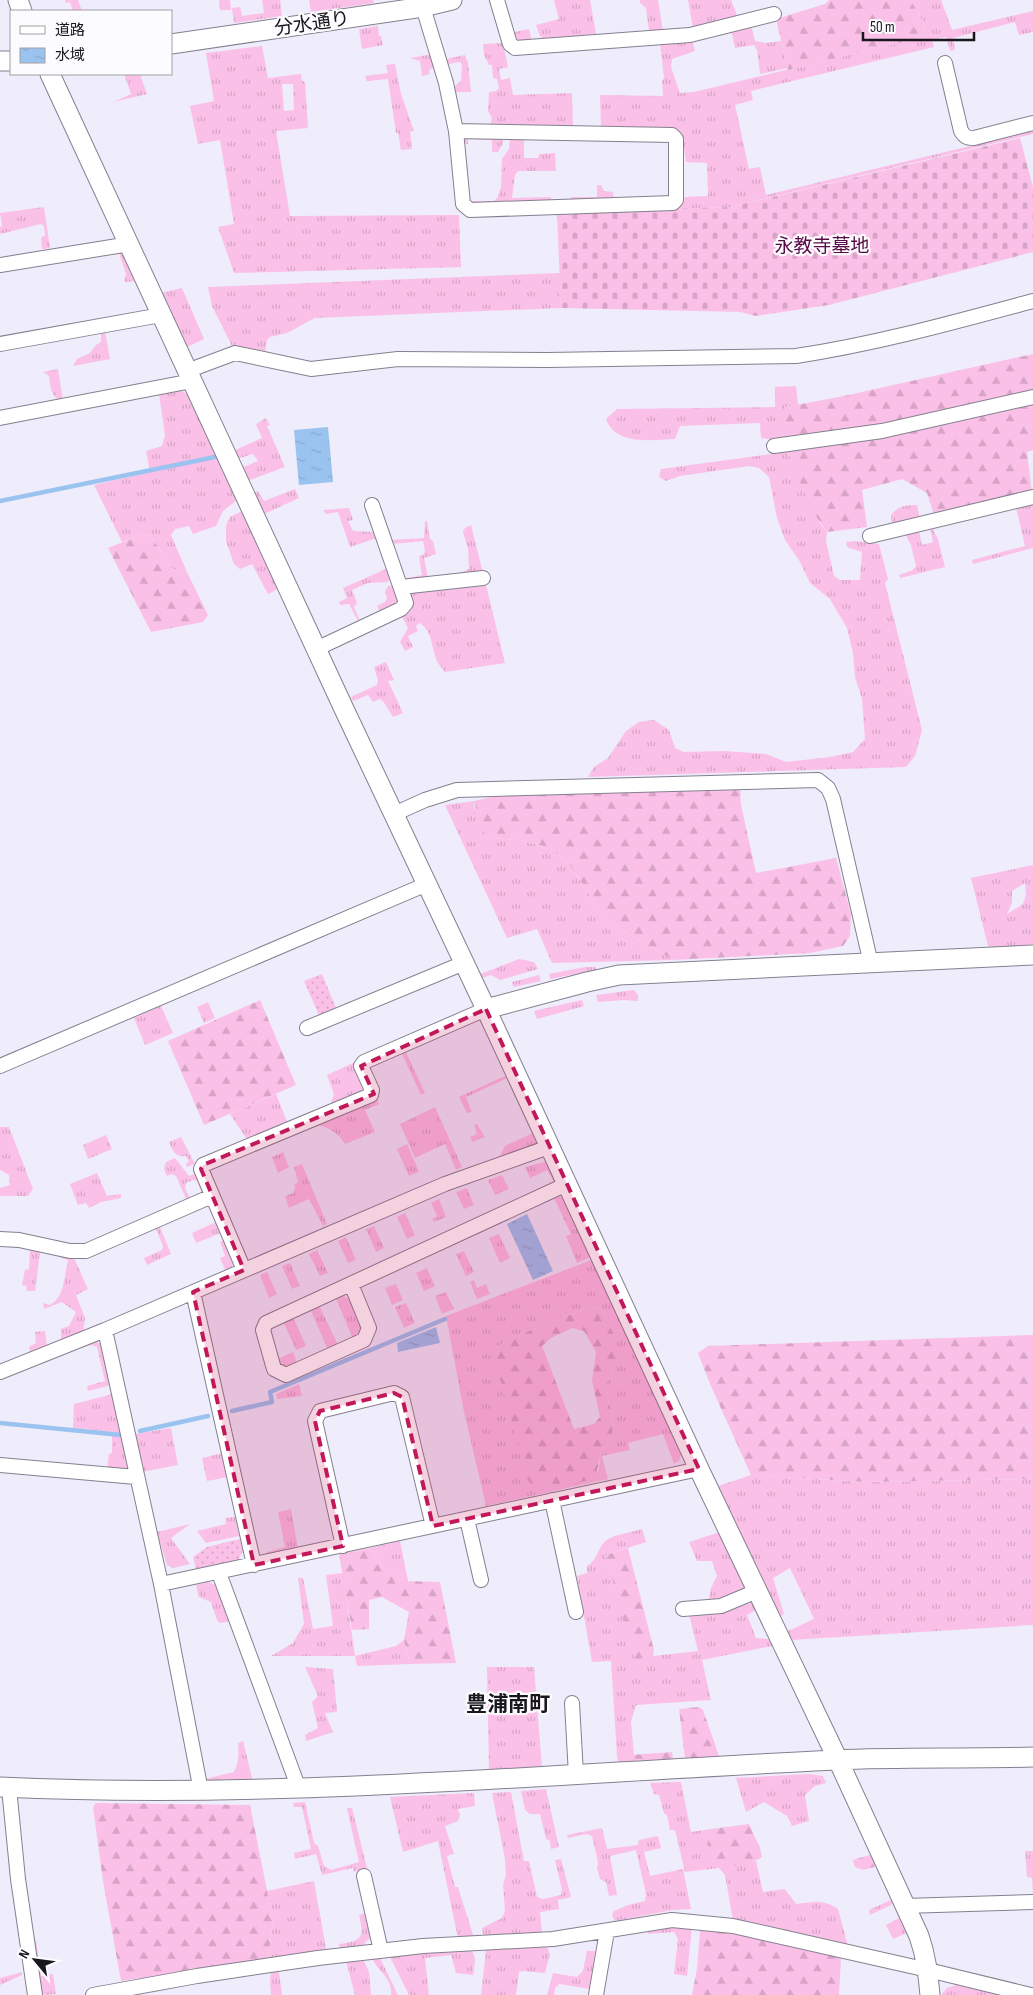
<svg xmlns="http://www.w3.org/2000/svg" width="1033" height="1995" font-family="'Sofia Sans Condensed','Noto Sans JP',sans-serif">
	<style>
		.grass { fill: url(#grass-tufts); fill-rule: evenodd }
		.forest { fill: url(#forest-firs); fill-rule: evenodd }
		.cemetery { fill: url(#cemetery-stones) }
		.park { fill: url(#park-dots) }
		.water { fill: url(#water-ripples) }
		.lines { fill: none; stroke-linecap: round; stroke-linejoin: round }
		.stream { stroke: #9bc3f0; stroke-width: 4.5 }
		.street-casing { stroke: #83808e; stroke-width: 16 }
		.secondary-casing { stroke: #83808e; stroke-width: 21 }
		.street { stroke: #fff; stroke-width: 14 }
		.secondary { stroke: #fff; stroke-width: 19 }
		.marked { fill: #c2185b; fill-opacity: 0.2; stroke: #c2185b; stroke-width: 4; stroke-dasharray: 10 6; stroke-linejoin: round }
		.labels { text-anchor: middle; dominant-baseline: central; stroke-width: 4.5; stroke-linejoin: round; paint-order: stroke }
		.street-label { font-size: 19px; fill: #19171d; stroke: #fcfbfe }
		.park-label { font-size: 19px; fill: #580a47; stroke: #fcfbfe }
		.quarter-label { font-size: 21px; font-weight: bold; fill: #19171d; stroke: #fcfbfe }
	</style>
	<defs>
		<pattern id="grass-tufts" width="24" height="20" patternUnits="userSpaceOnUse" patternTransform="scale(1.25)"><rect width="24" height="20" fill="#fbc0e7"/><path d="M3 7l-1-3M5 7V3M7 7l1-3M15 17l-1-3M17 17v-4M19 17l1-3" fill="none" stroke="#d7a4c6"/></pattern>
		<pattern id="forest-firs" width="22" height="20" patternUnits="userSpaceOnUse" patternTransform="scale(1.25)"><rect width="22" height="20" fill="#fbc0e7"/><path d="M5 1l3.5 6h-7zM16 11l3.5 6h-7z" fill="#d7a4c6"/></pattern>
		<pattern id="cemetery-stones" width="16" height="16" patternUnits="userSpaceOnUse" patternTransform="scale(1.25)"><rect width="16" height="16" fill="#fbc0e7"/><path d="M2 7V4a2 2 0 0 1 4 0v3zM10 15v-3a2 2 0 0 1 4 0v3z" fill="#d7a4c6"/></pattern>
		<pattern id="park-dots" width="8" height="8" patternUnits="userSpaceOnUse" patternTransform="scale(1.25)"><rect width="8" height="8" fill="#fbc0e7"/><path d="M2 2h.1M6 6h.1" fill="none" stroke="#d7a4c6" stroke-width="1.8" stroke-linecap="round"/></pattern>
		<pattern id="water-ripples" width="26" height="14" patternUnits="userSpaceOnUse" patternTransform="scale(1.25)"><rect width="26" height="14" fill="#9bc3f0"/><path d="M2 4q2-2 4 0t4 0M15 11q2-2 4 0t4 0" fill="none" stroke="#85a7cd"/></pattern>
	</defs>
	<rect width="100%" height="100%" fill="#efecfc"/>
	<path class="grass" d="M65 0H78L82 11H73L70 2 66 3Z
		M219 0H230L231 10H220Z
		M262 0H280L282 16 234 23 232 8 240 7 242 16 264 13Z
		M309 0H373L374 3 311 12Z
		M554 0H590L596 34 544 39 540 36 536 25 559 19Z
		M640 0H658L663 31H649L646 8 640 3Z
		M688 0H731L738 18 693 28Z
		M911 0H941L952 30 1033 11V32L1019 35 1015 22 953 38 955 49 952 51 950 50 946 37 932 40 934 47 751 91 753 100 735 105 749 169 760 167 766 195 1033 131V134L730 207 677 209 683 203 685 197 708 196 707 163 686 162 682 133 677 129 601 128 600 95 663 96 662 81 664 78 660 43 692 40 695 51 672 59 671 67 680 93 694 92 927 36 924 24Z
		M378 26 379 36H381L383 45 362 49 359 29Z
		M751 26 755 41 765 43 781 41 788 68 760 74 757 50 754 45 735 48 731 30Z
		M529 29 532 42 516 43 510 33Z
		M503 43 508 67 499 69 501 80 510 78 513 95 572 93 573 129 490 126 492 118 488 111 489 92 496 91 499 88 497 79 493 78 492 65H489L484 55 483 44Z
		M262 46 268 78 301 74 302 81 305 82 308 128 276 131 290 216 459 215 461 267 234 273 218 227 234 224 220 140 198 144 190 106 214 101 206 53ZM282 84H293L294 110 284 111Z
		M433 54 435 67 429 70 430 74 422 76 420 61 410 58Z
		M465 55 468 63 471 92H451L454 87 461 81 462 65 460 62 448 64 446 59Z
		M395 64 401 94 414 131 410 132 412 149 401 150 398 133H396L388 79 367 81 365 76 388 73 386 65Z
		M124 74H140L147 94 114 102 131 94Z
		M459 135 503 137V143L498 152H492V140L468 139V144H463L464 161 467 162 468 201H494L498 197 501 187 502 159 509 149 510 137H524V158H538L539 154 555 153 556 171H518L515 175 512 198 551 197V203L474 206 465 202Z
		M597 185H601L604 191 613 192 614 200 571 201V197H597Z
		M44 207 50 248 42 249 41 238 45 235 44 226 41 224 0 234V227L2 226 0 213Z
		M119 253H126L138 281 125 282 124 280 126 274Z
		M560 273 561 308 315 318 287 333 270 337 267 340 265 354 232 346 212 306 208 287Z
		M182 288 204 339 185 348 160 293Z
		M101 331H105L110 359 73 366 77 359 90 353 96 345 101 342Z
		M58 369 63 400 60 401C51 396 50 386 49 376L43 372Z
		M796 386 798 405 785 407 819 522 827 532 826 541 834 576 840 580H860L862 552 847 547 846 542 855 541 879 544 888 579 885 583 922 730 915 756 906 767 588 777 594 767 608 758 626 731 639 722 654 720 669 730 675 748 684 752 724 751 766 754 786 762 830 757 853 752 865 739 862 699 855 677 853 653 847 628 830 599 810 583 799 560 785 540 777 518 769 477 759 468 749 466 680 476 666 481 659 477 661 469 778 453 769 439 761 438 760 423 680 426 675 439C653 440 615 446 606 419L617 409 775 407V387Z
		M180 390 191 396 237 500 223 511 216 526 193 534 189 526 175 529 171 535 187 572 172 569 151 536 141 535 122 542 94 485 150 472 146 451 162 446 165 435 159 394Z
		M266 418 270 425 267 426 285 467 247 481 241 468 258 461 253 454 237 459 233 451 262 438 256 424Z
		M295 489 299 498 262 515 251 494 258 491 264 501Z
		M1033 504V548L973 564 972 560 1025 546 1016 507Z
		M917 505 920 518 892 524 891 515C898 506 906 505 917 505Z
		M349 508 353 520 348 521 353 531 374 532 377 538 350 547 338 512 326 514 323 510Z
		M242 511 278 589 268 594 252 564 240 569 234 564 226 541V526L230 517Z
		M425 521H427L430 539 433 541 436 554 424 558 428 579 404 581 403 579 422 575 419 556 423 555 425 551 423 541 391 544 390 540 424 538Z
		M471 525 483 573 461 575 462 572 469 569 468 549 463 532 465 528Z
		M932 528 938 539 945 567 900 578 899 575 913 570 916 566 911 545 905 534ZM930 529 933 542 922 545 919 531Z
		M388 568 393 578 387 582 368 583 352 590 357 603 354 607 360 621H358L349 604 340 605 339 602 347 598 343 588Z
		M485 581 505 663 445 672C442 668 437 663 436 658 431 646 432 629 419 623L416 626 418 631 408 636 413 647 405 651 400 642 408 628 401 615 407 593 410 590Z
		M388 586H394L399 601 380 612 377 606 385 602 387 598 385 592Z
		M386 662 394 680 388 681 403 713 393 717 383 701 379 699 373 702 368 695 353 701 351 697 377 685 378 680 374 667Z
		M474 801V806L492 838 520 840 551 848 570 865 605 920 673 960 552 963 537 929 507 938 445 805Z
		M1033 865V944L998 948 988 946 971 878ZM1025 883 1026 895 1023 904 1007 914 1012 903V891Z
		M519 959 534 962 538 969 500 980 491 975 479 979 478 975Z
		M585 967H596V970L550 979 549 974Z
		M539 975 541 981 513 987 512 982Z
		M634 990 638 995V1001L624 1000 598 1002 596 995Z
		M582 1000 584 1006 537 1019 534 1011Z
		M208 1002 215 1018 204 1023 197 1007Z
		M161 1006 173 1033 145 1045 134 1018Z
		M406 1052 425 1093 421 1095 402 1054Z
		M355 1062 366 1089 364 1093 332 1107 331 1103 334 1094 327 1075Z
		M507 1075 508 1078 466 1097 472 1112 467 1113 459 1097Z
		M276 1094 288 1124 248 1141 230 1114Z
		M375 1096 379 1104 365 1110 375 1132 345 1144C339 1134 328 1126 316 1125Z
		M435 1107 462 1167 456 1170 445 1144 415 1158 400 1124Z
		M477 1124 485 1137 472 1142 470 1137 477 1134 474 1125Z
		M0 1127H9L33 1189 28 1196H0V1188L10 1185 9 1175 0 1170Z
		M533 1133 538 1146 499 1158 505 1146Z
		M106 1135 112 1149 88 1159 83 1145Z
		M181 1137 195 1164 187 1167 186 1164 189 1161 186 1156C176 1158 172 1150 169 1142Z
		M407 1144 419 1172 409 1176 397 1149Z
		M283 1152 289 1167 278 1173 272 1157Z
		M175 1158 189 1176 197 1173 205 1191 202 1193 197 1181 193 1180 186 1183 185 1188 191 1200 187 1201 176 1176 172 1174 167 1176 164 1169 166 1162Z
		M548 1161 556 1178 553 1181 547 1170 530 1178 525 1167Z
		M302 1164 327 1224 323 1226 309 1199 289 1208 285 1196 293 1193 295 1188 294 1185 298 1182 294 1167Z
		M97 1173 107 1196 121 1194V1198L101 1202 89 1208 86 1203 78 1205 70 1184Z
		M502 1175 509 1189 495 1195 488 1180Z
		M467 1188 474 1205 464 1209 456 1192Z
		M559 1196 566 1200 593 1256 577 1263 566 1236 571 1234 554 1198Z
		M439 1199 446 1217 434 1222 432 1219 437 1216 431 1203Z
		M405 1213 415 1235 407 1239 397 1217Z
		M216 1222 221 1233 196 1243 192 1233Z
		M159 1225 171 1254 147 1265 144 1258 162 1250 163 1246 155 1227Z
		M374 1226 384 1248 376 1252 366 1229Z
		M499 1234 510 1258 500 1263 489 1238Z
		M346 1237 356 1260 348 1263 338 1241Z
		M225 1240 234 1261 232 1267 225 1270 220 1258 225 1256 220 1242Z
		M30 1249 40 1252 35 1291H26L27 1286 22 1285 25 1270 29 1269Z
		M317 1250 328 1273 320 1276 309 1254Z
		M464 1251 474 1272 466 1276 456 1254Z
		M50 1252 74 1258 88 1289 76 1295 85 1318 83 1331 61 1339V1329L69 1326 76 1312 62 1302 44 1309 43 1303 50 1305C65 1297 64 1276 68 1260L50 1254Z
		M594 1259 681 1455 679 1461 674 1464 663 1434 628 1443 630 1450 602 1456 608 1479 486 1506 464 1412 446 1316ZM601 1307 617 1341V1361L609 1377 607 1396 613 1419 612 1438 601 1453 598 1472 494 1348C529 1331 562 1313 601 1307Z
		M290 1263 300 1286 292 1289 282 1266Z
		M427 1268 435 1286 424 1291 416 1273Z
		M267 1272 277 1294 269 1298 260 1275Z
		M474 1280 477 1288 486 1284 490 1294 477 1299 470 1282Z
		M396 1284 403 1300 392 1305 385 1288Z
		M446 1292 454 1309 442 1314 435 1296Z
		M341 1295 351 1300 362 1327 357 1337 353 1339 335 1296Z
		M406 1303 415 1323 404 1328 395 1307Z
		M319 1305 338 1345 328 1350 310 1309Z
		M293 1317 306 1346 296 1350 283 1321Z
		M45 1331 47 1347 30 1353 29 1347 36 1343 35 1332Z
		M94 1340 102 1345 111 1385 88 1391 87 1386 105 1381 97 1347 91 1345 74 1350Z
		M293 1352 297 1363 287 1367 280 1363 278 1359Z
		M299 1384 302 1396 277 1399 276 1394Z
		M113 1394 128 1465V1469L125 1471 107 1469 109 1454 112 1453V1432L73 1428 74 1404Z
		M171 1428 178 1465 142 1472 135 1434Z
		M223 1453 228 1477 207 1481 202 1458Z
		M751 1475 866 1482 1033 1479V1625L791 1640 786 1632 814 1619 790 1568 773 1578 784 1614 778 1618 715 1487Z
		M291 1509 298 1549 266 1555 267 1552 285 1547 278 1512Z
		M235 1517 239 1536 206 1543 197 1531 226 1524 225 1518Z
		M190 1524 171 1538 190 1564 173 1568 167 1565 157 1532Z
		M642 1529 646 1542 606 1555 635 1658 698 1651 689 1614 724 1612 753 1602 756 1610 747 1615 756 1638 769 1639 772 1646 702 1660 711 1700 636 1705 631 1722 634 1755 617 1756 611 1661 592 1662 577 1576 587 1573V1566C599 1559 597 1547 607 1540 613 1535 633 1532 642 1529Z
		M720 1532 747 1590 721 1600 709 1599 711 1588 717 1576 712 1561H697L689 1542Z
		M400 1541 408 1581H404L382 1566 370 1548Z
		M343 1573 355 1656 396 1646 404 1640 410 1664 357 1666 355 1656H271L293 1643 304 1624 298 1578H303L313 1629 333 1626 326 1575Z
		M208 1582 218 1586 232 1621 220 1623 217 1620 211 1602 199 1597 196 1585Z
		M305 1667 333 1669 337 1712 325 1713 333 1732 306 1741 305 1735 318 1728 312 1702 318 1696Z
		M487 1667H534L542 1768 489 1770Z
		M243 1741 253 1782H207L205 1779 234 1772C239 1762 239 1754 238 1743Z
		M809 1774 823 1776 826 1783 815 1786 805 1795 809 1821 792 1826 787 1816 764 1802 746 1812 736 1778Z
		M681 1782 691 1832 711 1829 708 1835 731 1865 756 1861 763 1892 785 1889 796 1904C812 1902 824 1899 838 1909L848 1946 733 1920 725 1875 719 1868 685 1872 675 1830H670L667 1815 664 1813 659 1795 654 1794 650 1783Z
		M546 1789 559 1847 551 1849 550 1841 546 1839 540 1814H530L525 1810 521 1791Z
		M511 1792 524 1861H529L537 1897 543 1899 561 1895 562 1890 555 1860 561 1859 571 1897 558 1900 559 1909 540 1912 542 1933 487 1938 483 1934 482 1928 502 1918 505 1911 503 1885 506 1875 505 1859 492 1793Z
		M474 1793 475 1806 458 1809 460 1815 458 1821 445 1826 454 1854 447 1856 455 1887H458L474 1938 458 1939 438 1841 403 1852 390 1797Z
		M305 1802 314 1843 318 1846 324 1866 331 1870 359 1862 347 1808H352L367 1868 354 1872 353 1868 322 1875 316 1854 295 1859 294 1853 311 1849 302 1807H294L293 1803Z
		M602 1828 607 1849 638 1845 639 1840 658 1836 661 1848 644 1852 650 1876 683 1869 691 1909 673 1910 615 1921 612 1915 614 1911 628 1905 645 1901 646 1894 636 1850 610 1856 617 1895 609 1896 606 1882 600 1879 597 1868 598 1862 592 1836 587 1834 568 1838 567 1835Z
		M1025 1851H1033V1895L1032 1878 1027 1877Z
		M314 1881 326 1949 268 1959 273 1921 267 1891Z
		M893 1899 909 1932 893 1939 886 1925 899 1918 893 1904 870 1915 869 1910Z
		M365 1913 370 1938 362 1946 340 1949 339 1944C363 1941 364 1937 359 1915Z
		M672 1924 692 1926 687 1976 674 1974 678 1939 674 1932 648 1934V1929Z
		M32 1940H36L41 1976 53 1974 56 1994 45 1995 39 1990Z
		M547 1947 550 1954 545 1973 522 1971 519 1972 516 1995H481L486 1950Z
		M470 1950C478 1956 474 1966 473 1975L456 1973 451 1955 425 1958 429 1995H409L389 1955Z
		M587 1951H595L590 1989 559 1984 555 1988 554 1995H547L553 1973 577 1977 583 1971Z
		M379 1956 398 1995H391C393 1979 378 1971 372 1958Z
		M363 1959 369 1972 371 1995H355L346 1961Z
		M22 1972V1975L0 1985V1978Z
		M279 1972 282 1995H271L270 1980 271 1973Z
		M956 1985 1008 1995H941L947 1988Z"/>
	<path class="forest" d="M829 0H911L924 24 927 36 788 70 776 19 825 4Z
		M1033 354V450L1027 452 1032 493 934 515 927 493 902 479 862 490 867 527 827 532 811 509 788 453 779 425 785 407 844 396Z
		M141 535 151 536 172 569 187 572 208 615 203 622 151 632 108 548Z
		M740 789 741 805 756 873 836 858 851 914 850 936 843 946 810 953 673 960 605 920 570 865 551 848 520 840 492 838 482 831 474 801 496 796Z
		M260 1000 296 1085 204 1125 168 1041Z
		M601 1307 617 1341V1361L609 1377 607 1396 613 1419 612 1438 601 1453 595 1479 537 1491 527 1479 494 1356V1348C529 1331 562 1313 601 1307ZM572 1328 584 1331 596 1352 592 1381 600 1417 594 1424 574 1429 542 1346 551 1338Z
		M1033 1335V1479L866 1482 751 1475 710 1384 698 1353 708 1346Z
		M370 1548 382 1566 404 1581 440 1582 456 1663 410 1664 404 1640 409 1612 382 1597 369 1600V1629L352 1630 339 1554Z
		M628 1548 654 1650 653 1657 635 1659 631 1650 606 1555Z
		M699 1707 703 1710 719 1756 685 1759 679 1709Z
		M672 1752 673 1759 618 1762 617 1756Z
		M96 1803 250 1805 273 1921 268 1959 121 1981 103 1881 93 1807Z
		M749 1824 760 1848 762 1857C755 1862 739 1866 731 1865 714 1863 702 1843 711 1829Z
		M873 1854 878 1866 863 1870 855 1867 853 1860Z
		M704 1926 838 1953 841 1959 839 1995H692L697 1969 700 1931Z"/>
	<path class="cemetery" d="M1020 138 1033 187V252L829 305 756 316 740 312 561 308 557 212 730 207Z"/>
	<path class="park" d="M322 974 336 1008 319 1015 304 981Z
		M240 1539 243 1551 238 1560 196 1569 193 1557 207 1547Z"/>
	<path class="water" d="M328 427 333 482 299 485 294 430Z
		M527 1214 553 1271 533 1280 507 1224Z
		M436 1327 440 1343 398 1352 397 1343Z"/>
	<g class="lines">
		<path class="stream" d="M0 501 215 457
			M232 1411 272 1402 270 1392 445 1319
			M0 1423 121 1435
			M140 1431 208 1416"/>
		<defs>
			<path id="street" d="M497 0 510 44 515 48 690 35 774 14
				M423 7 446 83 456 131 463 204 470 210 673 203 676 200V139L672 135 456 131
				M945 63 961 131C965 137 967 138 974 138L1033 123
				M0 265 130 244
				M0 344 161 315
				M187 371 235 353 311 369 398 359 547 360 796 356C876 344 955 322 1033 301
				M0 418 192 381
				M774 446 882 431 1033 397
				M870 536 1033 497
				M401 587 483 578
				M316 649 401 609 406 603 372 505
				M394 814 425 800 457 790 818 780 828 788 833 799 871 964
				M307 1028 464 963
				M0 1066 427 884
				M0 1239 19 1240 70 1251H86L212 1196
				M244 1270 201 1169 203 1165 371 1095 372 1090 361 1066 364 1062 486 1009
				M351 1284 369 1328 364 1340 286 1375 274 1369 263 1330 266 1323 567 1184
				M193 1292 254 1565
				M105 1330 161 1584 201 1791
				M0 1372 105 1330 445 1184 549 1147
				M0 1465 136 1477
				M552 1500 576 1612
				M467 1519 481 1580
				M343 1546 315 1421 320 1411 394 1393 402 1397 433 1526
				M219 1573 299 1789
				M161 1584 699 1469
				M683 1609 721 1606 757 1591
				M572 1703 576 1775
				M9 1788 18 1879 35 1995
				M364 1876 381 1951
				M904 1906 1033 1902
				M93 1995 197 1976 318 1958 423 1946 553 1939 672 1920 733 1926 928 1970 1031 1995
				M596 1995 607 1931"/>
			<path id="secondary" d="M18 0 22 11
				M171 44 423 7 452 0
				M0 61H11
				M50 74 344 709 486 1009 699 1469 838 1760 919 1936C926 1956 928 1974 930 1995
				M486 1009 587 982 619 975 1033 955
				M0 1787C279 1800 557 1773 836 1760 901 1757 967 1759 1033 1757"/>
		</defs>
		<use href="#street" class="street-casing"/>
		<use href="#secondary" class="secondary-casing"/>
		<use href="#street" class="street"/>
		<use href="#secondary" class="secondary"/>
	</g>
	<path class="marked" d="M486 1009 699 1469 433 1526 402 1397 394 1393 320 1411 315 1421 343 1546 254 1565 193 1292 244 1270 201 1169 203 1165 374 1094 361 1066Z"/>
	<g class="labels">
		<g class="street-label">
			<text transform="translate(312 24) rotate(-8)">分水通り</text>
		</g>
		<g class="park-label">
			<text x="822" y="246">永教寺墓地</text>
		</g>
		<g class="quarter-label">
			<text x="508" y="1704">豊浦南町</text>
		</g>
	</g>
	<rect x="10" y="10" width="162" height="65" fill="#fcfbfe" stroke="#a1a0a4"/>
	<rect x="20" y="26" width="25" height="8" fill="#ffffff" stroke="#a1a0a4"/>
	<text x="55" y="35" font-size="15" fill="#19171d">道路</text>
	<rect x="20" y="48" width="25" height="15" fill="url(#water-ripples)" stroke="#a1a0a4"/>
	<text x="55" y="60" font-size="15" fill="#19171d">水域</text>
	<g transform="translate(35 1960) rotate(299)" stroke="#fcfbfe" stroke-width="4" paint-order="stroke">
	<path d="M0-4L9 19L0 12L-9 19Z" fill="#19171d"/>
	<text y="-8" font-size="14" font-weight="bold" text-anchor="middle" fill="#19171d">N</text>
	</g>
	<path d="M863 32v8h111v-8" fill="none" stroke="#19171d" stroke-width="2.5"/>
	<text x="870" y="32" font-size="15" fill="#19171d" stroke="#fcfbfe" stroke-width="4" paint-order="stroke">50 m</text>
</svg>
